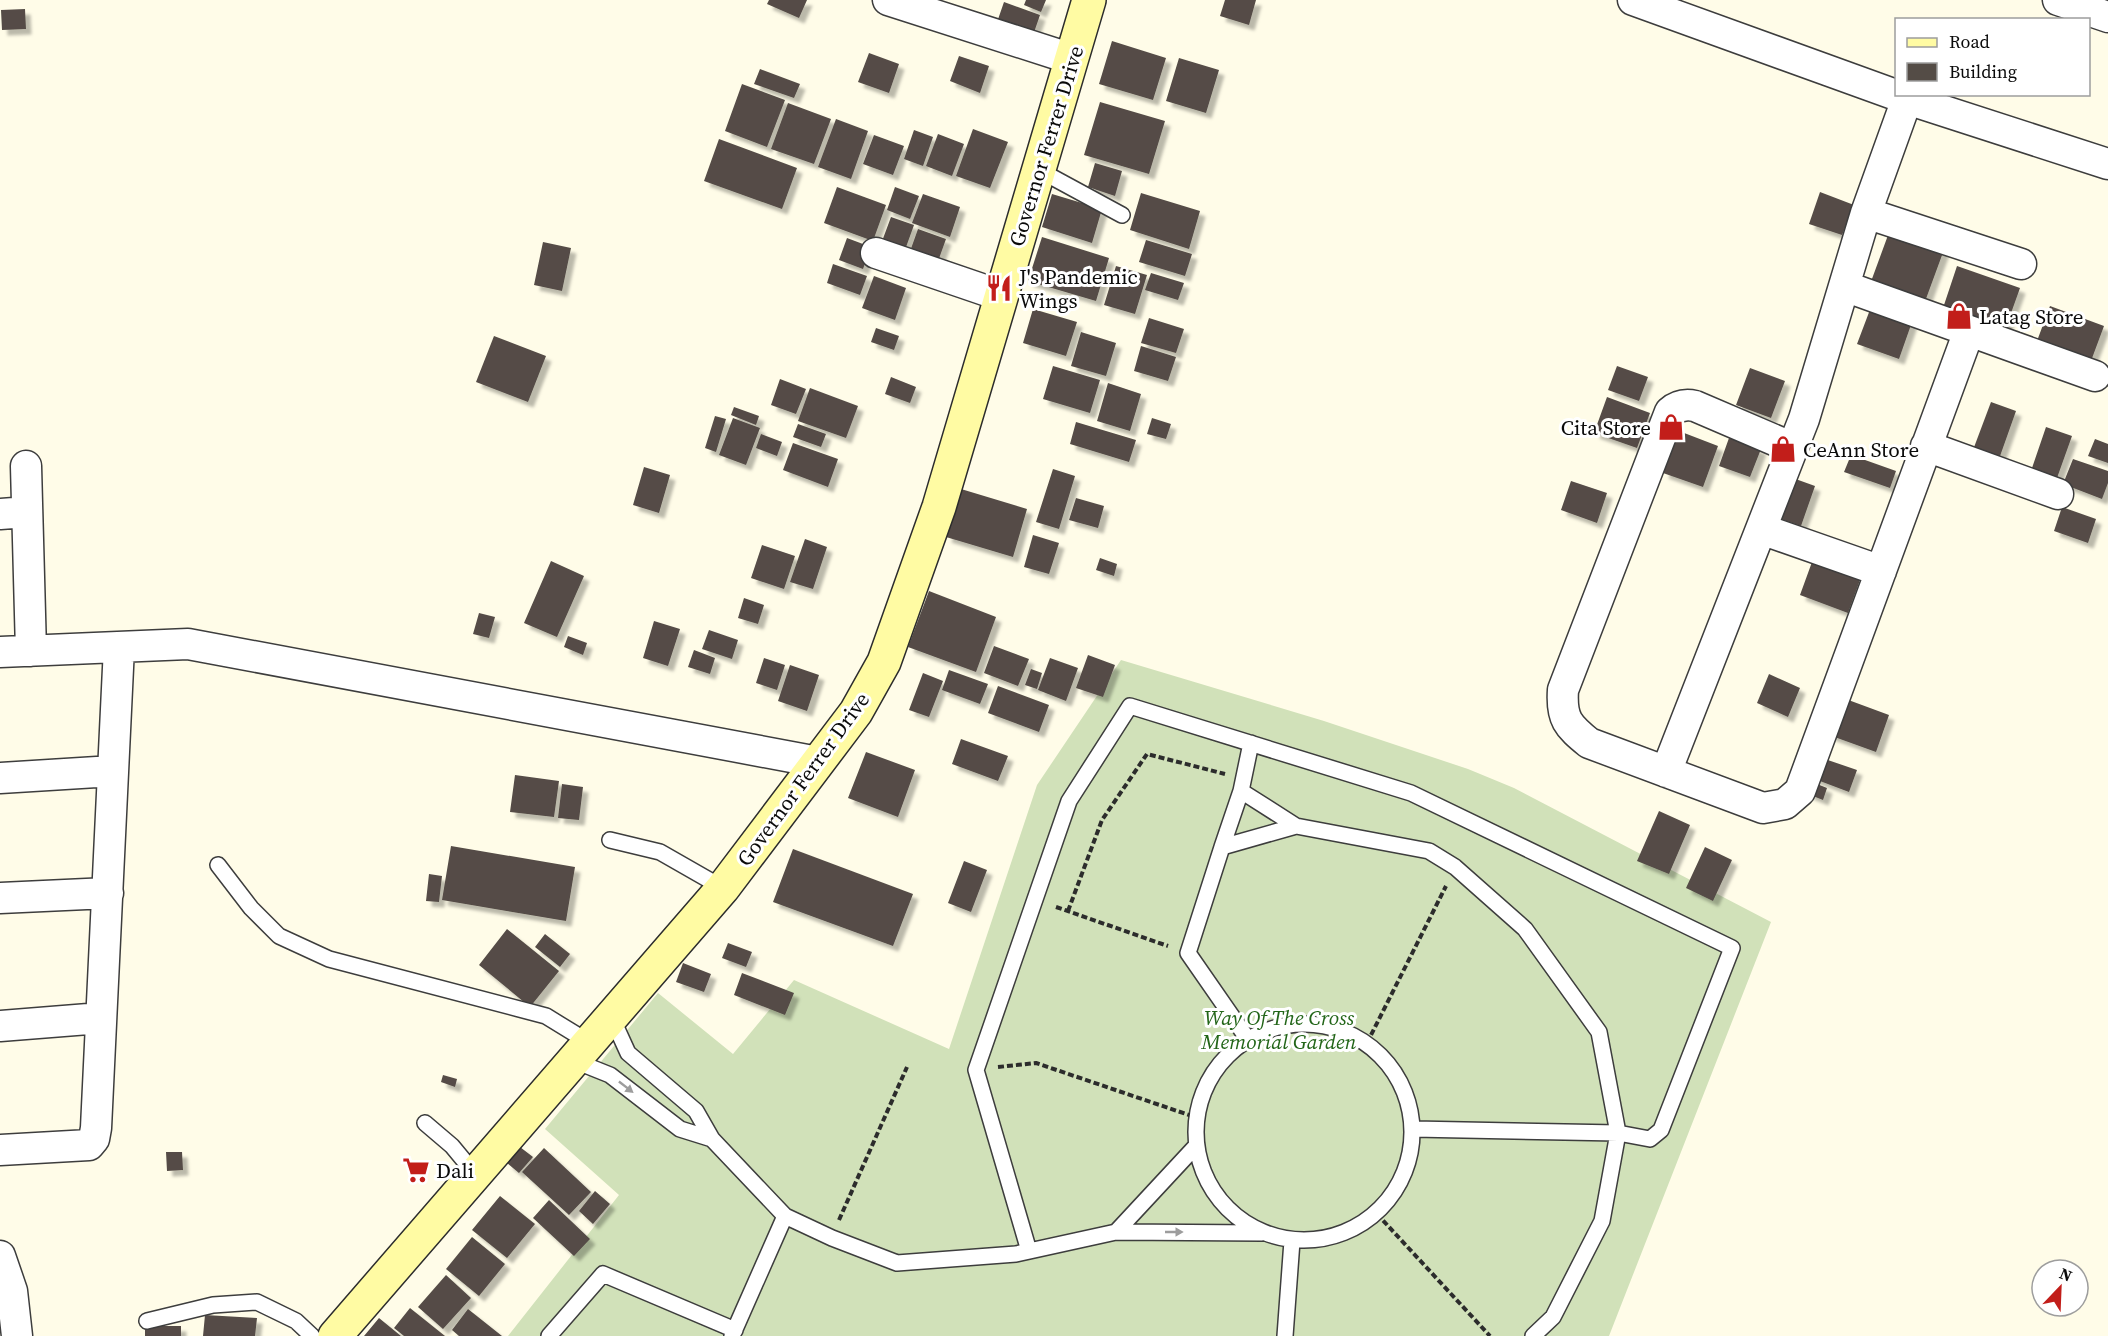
<svg xmlns="http://www.w3.org/2000/svg" width="2108" height="1336" font-family="'Source Serif 4',serif">
	<style>
		.cemetery { fill: #d1e1b9 }
		.building { fill: #544c46; filter: url(#shadow) }
		.lines { fill: none; stroke-linecap: round; stroke-linejoin: round }
		.service-casing { stroke: #3d3d3d; stroke-width: 18 }
		.minor-casing { stroke: #3d3d3d; stroke-width: 33 }
		.secondary-casing { stroke: #2c2c2c; stroke-width: 36 }
		.path { stroke: #2c2c2c; stroke-width: 4; stroke-dasharray: 6 3; stroke-linecap: butt }
		.service { stroke: #fff; stroke-width: 15 }
		.minor { stroke: #fff; stroke-width: 30 }
		.secondary { stroke: #fffba3; stroke-width: 33 }
		.oneway { fill: #9d9d9d }
		.labels { text-anchor: middle; dominant-baseline: central; stroke-width: 6; stroke-linejoin: round; paint-order: stroke }
		.street-label { font-size: 21px; fill: #0a0a0a; stroke: #fff }
		.poi-label { font-size: 21px; fill: #0a0a0a; stroke: #fff; text-anchor: start }
		.park-label { font-size: 21px; font-style: italic; fill: #226518; stroke: #fff }
	</style>
	<defs>
		<filter id="shadow"><feDropShadow dx="5.5" dy="5.5" stdDeviation="1.5" flood-color="#0004"/></filter>
	</defs>
	<rect width="100%" height="100%" fill="#fffce8"/>
	<path class="cemetery" d="M1121 660 1324 721 1468 769 1514 788 1771 922 1609 1336H508L619 1195 545 1129 658 993 733 1054 794 980 949 1049 1037 785Z"/>
	<path class="building" d="M769 0H807L799 18 767 4Z
		M1026 0H1046L1041 12 1024 5Z
		M1225 0H1256L1249 25 1220 16Z
		M1004 2 1040 15 1031 41 995 28Z
		M25 9 26 29 2 30 1 10Z
		M1112 41 1166 58 1153 100 1099 84Z
		M869 53 899 64 889 93 858 82Z
		M959 56 989 66 980 93 950 81Z
		M1179 58 1219 70 1206 113 1166 101Z
		M760 69 800 84 794 98 754 84Z
		M742 84 785 100 767 147 725 131Z
		M1100 102 1165 121 1149 174 1084 155Z
		M788 103 831 119 814 164 771 149Z
		M836 119 868 131 851 179 818 167Z
		M973 129 1008 142 990 188 956 176Z
		M914 130 933 137 923 166 904 159Z
		M938 134 964 144 952 176 926 166Z
		M874 135 904 146 893 175 863 164Z
		M719 139 797 168 782 209 704 181Z
		M1095 163 1122 171 1115 196 1088 187Z
		M837 187 886 205 873 241 824 223Z
		M895 187 919 196 910 219 887 210Z
		M1820 192 1854 205 1842 235 1809 224Z
		M1141 193 1200 211 1189 249 1130 230Z
		M923 194 960 207 950 237 912 223Z
		M1052 194 1102 209 1092 243 1042 227Z
		M891 217 914 225 901 261 878 252Z
		M1891 227 1945 247 1923 307 1869 287Z
		M918 229 946 239 936 267 908 257Z
		M1042 237 1109 258 1096 301 1028 281Z
		M847 238 871 247 863 269 839 260Z
		M1146 240 1192 254 1185 276 1139 262Z
		M543 242 571 248 562 291 534 285Z
		M833 264 867 276 860 295 827 283Z
		M1116 266 1147 275 1135 314 1104 305Z
		M1957 266 2020 288 2005 330 1943 308Z
		M1151 273 1184 283 1178 300 1145 290Z
		M874 276 906 288 895 320 862 308Z
		M2050 306 2104 326 2091 361 2037 341Z
		M1871 307 1912 322 1899 359 1857 344Z
		M1033 309 1077 322 1066 356 1023 343Z
		M1149 318 1184 329 1176 353 1141 343Z
		M876 328 899 336 894 350 871 342Z
		M1081 332 1116 343 1106 376 1071 366Z
		M494 336 546 356 528 402 476 382Z
		M1141 346 1176 357 1168 381 1134 371Z
		M1053 366 1100 380 1090 413 1043 399Z
		M1617 366 1648 377 1639 401 1608 390Z
		M1750 368 1785 381 1771 418 1736 405Z
		M891 377 916 387 910 403 885 394Z
		M780 379 806 389 796 414 771 405Z
		M1108 383 1141 394 1130 431 1097 421Z
		M810 388 858 406 846 438 798 421Z
		M1607 397 1650 413 1637 448 1594 433Z
		M1991 402 2016 411 1999 459 1973 450Z
		M734 407 759 416 756 425 731 415Z
		M715 416 726 419 716 452 705 448Z
		M733 418 760 428 746 465 719 455Z
		M1152 418 1171 424 1166 439 1147 434Z
		M1076 422 1136 440 1129 462 1070 444Z
		M798 424 826 434 821 447 793 437Z
		M2046 427 2072 436 2057 478 2032 468Z
		M1679 431 1718 446 1703 487 1663 473Z
		M761 434 782 442 777 456 756 448Z
		M1729 438 1761 449 1750 477 1719 466Z
		M2095 439 2108 444V463L2088 456Z
		M793 443 838 459 828 487 783 470Z
		M1851 455 1896 471 1890 488 1844 472Z
		M2073 459 2108 471V483L2102 499 2063 484Z
		M644 467 670 475 659 513 633 505Z
		M1053 469 1075 476 1059 529 1036 522Z
		M1790 477 1815 486 1801 526 1775 517Z
		M1571 481 1607 493 1597 523 1561 510Z
		M961 489 1027 509 1013 557 946 537Z
		M1076 498 1104 506 1098 528 1069 520Z
		M2062 507 2096 519 2088 543 2054 531Z
		M1033 535 1059 543 1049 574 1024 567Z
		M805 539 827 547 813 589 790 582Z
		M762 545 795 556 784 589 751 578Z
		M1100 558 1117 564 1114 576 1096 570Z
		M551 561 584 576 557 637 524 623Z
		M1812 562 1860 580 1848 613 1800 595Z
		M929 591 996 617 976 672 908 647Z
		M744 598 764 605 758 624 738 618Z
		M479 613 495 617 489 638 473 634Z
		M654 621 680 629 668 666 643 658Z
		M709 630 738 640 732 659 702 649Z
		M568 636 587 643 583 655 564 647Z
		M994 646 1029 659 1018 686 984 673Z
		M694 650 715 658 710 674 688 667Z
		M1088 655 1115 665 1103 697 1076 688Z
		M764 658 785 665 777 690 756 683Z
		M1050 658 1078 668 1066 701 1038 690Z
		M790 665 819 675 807 711 778 701Z
		M1031 669 1042 673 1037 689 1025 685Z
		M949 670 988 684 980 704 942 690Z
		M923 673 943 681 929 717 909 710Z
		M1769 674 1800 688 1788 717 1757 703Z
		M998 686 1049 705 1039 732 988 713Z
		M1843 698 1889 715 1876 752 1829 735Z
		M961 739 1008 756 998 781 952 764Z
		M866 752 915 770 898 817 848 798Z
		M1819 757 1857 770 1849 792 1812 778Z
		M515 775 559 781 554 817 510 812Z
		M1812 782 1827 788 1823 800 1808 794Z
		M562 784 583 787 579 820 558 818Z
		M1659 811 1690 825 1669 874 1637 861Z
		M451 846 575 867 566 921 442 900Z
		M1705 847 1732 860 1713 901 1686 888Z
		M793 849 913 894 893 946 773 902Z
		M964 861 987 870 971 912 948 903Z
		M429 874 442 876 439 902 426 901Z
		M507 929 559 971 530 1007 479 965Z
		M545 934 570 954 560 967 535 947Z
		M728 943 752 952 746 967 722 958Z
		M683 963 711 974 704 992 676 982Z
		M742 973 794 993 785 1015 734 995Z
		M443 1075 457 1079 455 1087 441 1082Z
		M520 1147 533 1157 519 1173 507 1163Z
		M544 1148 591 1192 569 1215 522 1172Z
		M166 1152H182L183 1170 167 1171Z
		M595 1191 610 1204 593 1224 579 1211Z
		M500 1196 535 1224 507 1258 472 1230Z
		M549 1200 590 1239 574 1256 533 1218Z
		M472 1237 505 1264 479 1296 446 1269Z
		M446 1275 471 1298 443 1329 418 1307Z
		M410 1308 445 1336H404L394 1328Z
		M468 1309 502 1336H459L452 1330Z
		M205 1315 257 1318 255 1336H203Z
		M379 1318 401 1336H364Z
		M145 1326H181V1336H145Z"/>
	<g class="lines">
		<defs>
			<path id="service" d="M1039 170 1122 215
				M1251 743 1241 791 1296 826
				M610 840 660 852 723 888
				M1222 847 1241 791
				M218 865 251 908 279 936 329 959 546 1016 590 1043
				M1196 1132a108 108 0 1 1 216 0a108 108 0 1 1-216 0Z
				M1247 1038 1188 953 1222 847 1296 826 1429 851 1455 867 1525 929 1599 1032 1618 1133 1602 1221 1553 1317 1533 1336
				M575 1061 610 1075 680 1129 712 1139 696 1111 628 1053 612 1018
				M425 1123 452 1146 476 1175
				M712 1139 785 1216 832 1238 897 1263 1016 1254 1116 1232 1262 1233
				M1116 1232 1195 1147
				M1029 1251 976 1070 1069 801 1130 706 1411 793 1732 948 1661 1130 1650 1139 1618 1133 1414 1129
				M147 1321 213 1305 257 1302 296 1321 312 1336
				M549 1336 603 1274 735 1330
				M732 1336 785 1216
				M1285 1336 1292 1241"/>
			<path id="minor" d="M888 0 1072 59
				M1633 0 1907 99 2108 164
				M2058 0 2108 17
				M1866 213 2021 264
				M876 253 1002 296
				M1844 286 2095 376
				M1926 446 2058 494
				M1793 448 1695 406C1686 404 1678 405 1670 412L1563 690C1561 719 1568 726 1589 743L1763 808 1785 804 1800 791 1969 331
				M26 466 31 651
				M0 514 27 512
				M1761 529 1881 571
				M0 652 188 644 818 762
				M1666 772 1804 419 1866 213 1907 99
				M0 778 113 771
				M0 898 108 893
				M0 1026 101 1018
				M0 1150 89 1145 94 1139 96 1128 119 647
				M0 1256 12 1291 17 1336"/>
			<path id="secondary" d="M335 1336 723 888 856 712 884 662 939 507 1089 0"/>
		</defs>
		<use href="#service" class="service-casing"/>
		<use href="#minor" class="minor-casing"/>
		<use href="#secondary" class="secondary-casing"/>
		<path class="path" d="M1056 907 1168 946
			M1068 911 1102 820 1147 754 1225 774
			M1367 1043 1446 886
			M998 1067 1036 1063 1195 1117
			M1377 1214 1490 1336
			M839 1220 907 1067"/>
		<use href="#service" class="service"/>
		<use href="#minor" class="minor"/>
		<use href="#secondary" class="secondary"/>
	</g>
	<defs><path id="oneway-solid" d="M-6-.8H1V-3.2L6.5 0L1 3.2V.8H-6Z" transform="scale(1.5)"/></defs>
	<g class="oneway">
		<use href="#oneway-solid" transform="translate(626 1087) rotate(38)"/>
		<use href="#oneway-solid" transform="translate(1174 1232)"/>
	</g>
	<defs>
		<symbol id="restaurant-bare" viewBox="-9 -9 18 18"><path d="M-5-6h1v4h1v-4h1v4h1v-4h1v5L-1.5 .5V6h-2V.5L-5-1ZM5-6V6H3V1.5H1.5Q1.5-4 5-6Z" fill="#c21e1a" stroke="#fff" stroke-width="2.5" paint-order="stroke"/></symbol>
		<symbol id="shop-bare" viewBox="-9 -9 18 18"><path d="M-5-2.5h2.3a2.7 3.5 0 0 1 5.4 0H5L5.5 6h-11ZM-1.5-2.5h3a1.5 2.3 0 0 0-3 0Z" fill="#c21e1a" stroke="#fff" stroke-width="2.5" paint-order="stroke"/></symbol>
		<symbol id="supermarket-bare" viewBox="-9 -9 18 18"><path d="M-6-5.5h2.5l.6 2H6L4.5 2H-2.5L-4.4-4H-6ZM-1.5 3.2a1.3 1.3 0 1 0 .1 0ZM3 3.2a1.3 1.3 0 1 0 .1 0Z" fill="#c21e1a" stroke="#fff" stroke-width="2.5" paint-order="stroke"/></symbol>
	</defs>
	<g fill-rule="evenodd">
		<use href="#restaurant-bare" x="980" y="269" width="38" height="38"/>
		<use href="#shop-bare" x="1940" y="297" width="38" height="38"/>
		<use href="#shop-bare" x="1652" y="408" width="38" height="38"/>
		<use href="#shop-bare" x="1764" y="430" width="38" height="38"/>
		<use href="#supermarket-bare" x="397" y="1151" width="38" height="38"/>
	</g>
	<g class="labels">
		<g class="street-label">
			<text transform="translate(1046 146) rotate(-73)">Governor Ferrer Drive</text>
			<text transform="translate(803 779) rotate(-54)">Governor Ferrer Drive</text>
		</g>
		<g class="poi-label">
			<text x="1019" y="276">J's Pandemic<tspan x="1019" dy="24">Wings</tspan></text>
			<text x="1979" y="316">Latag Store</text>
			<text x="1651" y="427" text-anchor="end">Cita Store</text>
			<text x="1803" y="449">CeAnn Store</text>
			<text x="436" y="1170">Dali</text>
		</g>
		<g class="park-label">
			<text x="1279" y="1017">Way Of The Cross<tspan x="1279" dy="24">Memorial Garden</tspan></text>
		</g>
	</g>
	<rect x="1895" y="18" width="195" height="78" fill="#ffffff" stroke="#9d9d9d" stroke-width="1.5"/>
	<rect x="1907" y="38" width="30" height="9" fill="#fffba3" stroke="#9d9d9d" stroke-width="1.5"/>
	<text x="1949" y="48" font-size="18" fill="#0a0a0a">Road</text>
	<rect x="1907" y="63" width="30" height="18" fill="#544c46" stroke="#9d9d9d" stroke-width="1.5"/>
	<text x="1949" y="78" font-size="18" fill="#0a0a0a">Building</text>
	<g transform="translate(2060 1288) rotate(23)"><circle r="28" fill="#ffffff" stroke="#9d9d9d" stroke-width="1.5"/>
	<path d="M0-4.5L10 22L0 15L-10 22Z" fill="#c21e1a"/>
	<text y="-9" font-size="16" font-weight="bold" text-anchor="middle" fill="#0a0a0a">N</text>
	</g>
</svg>
